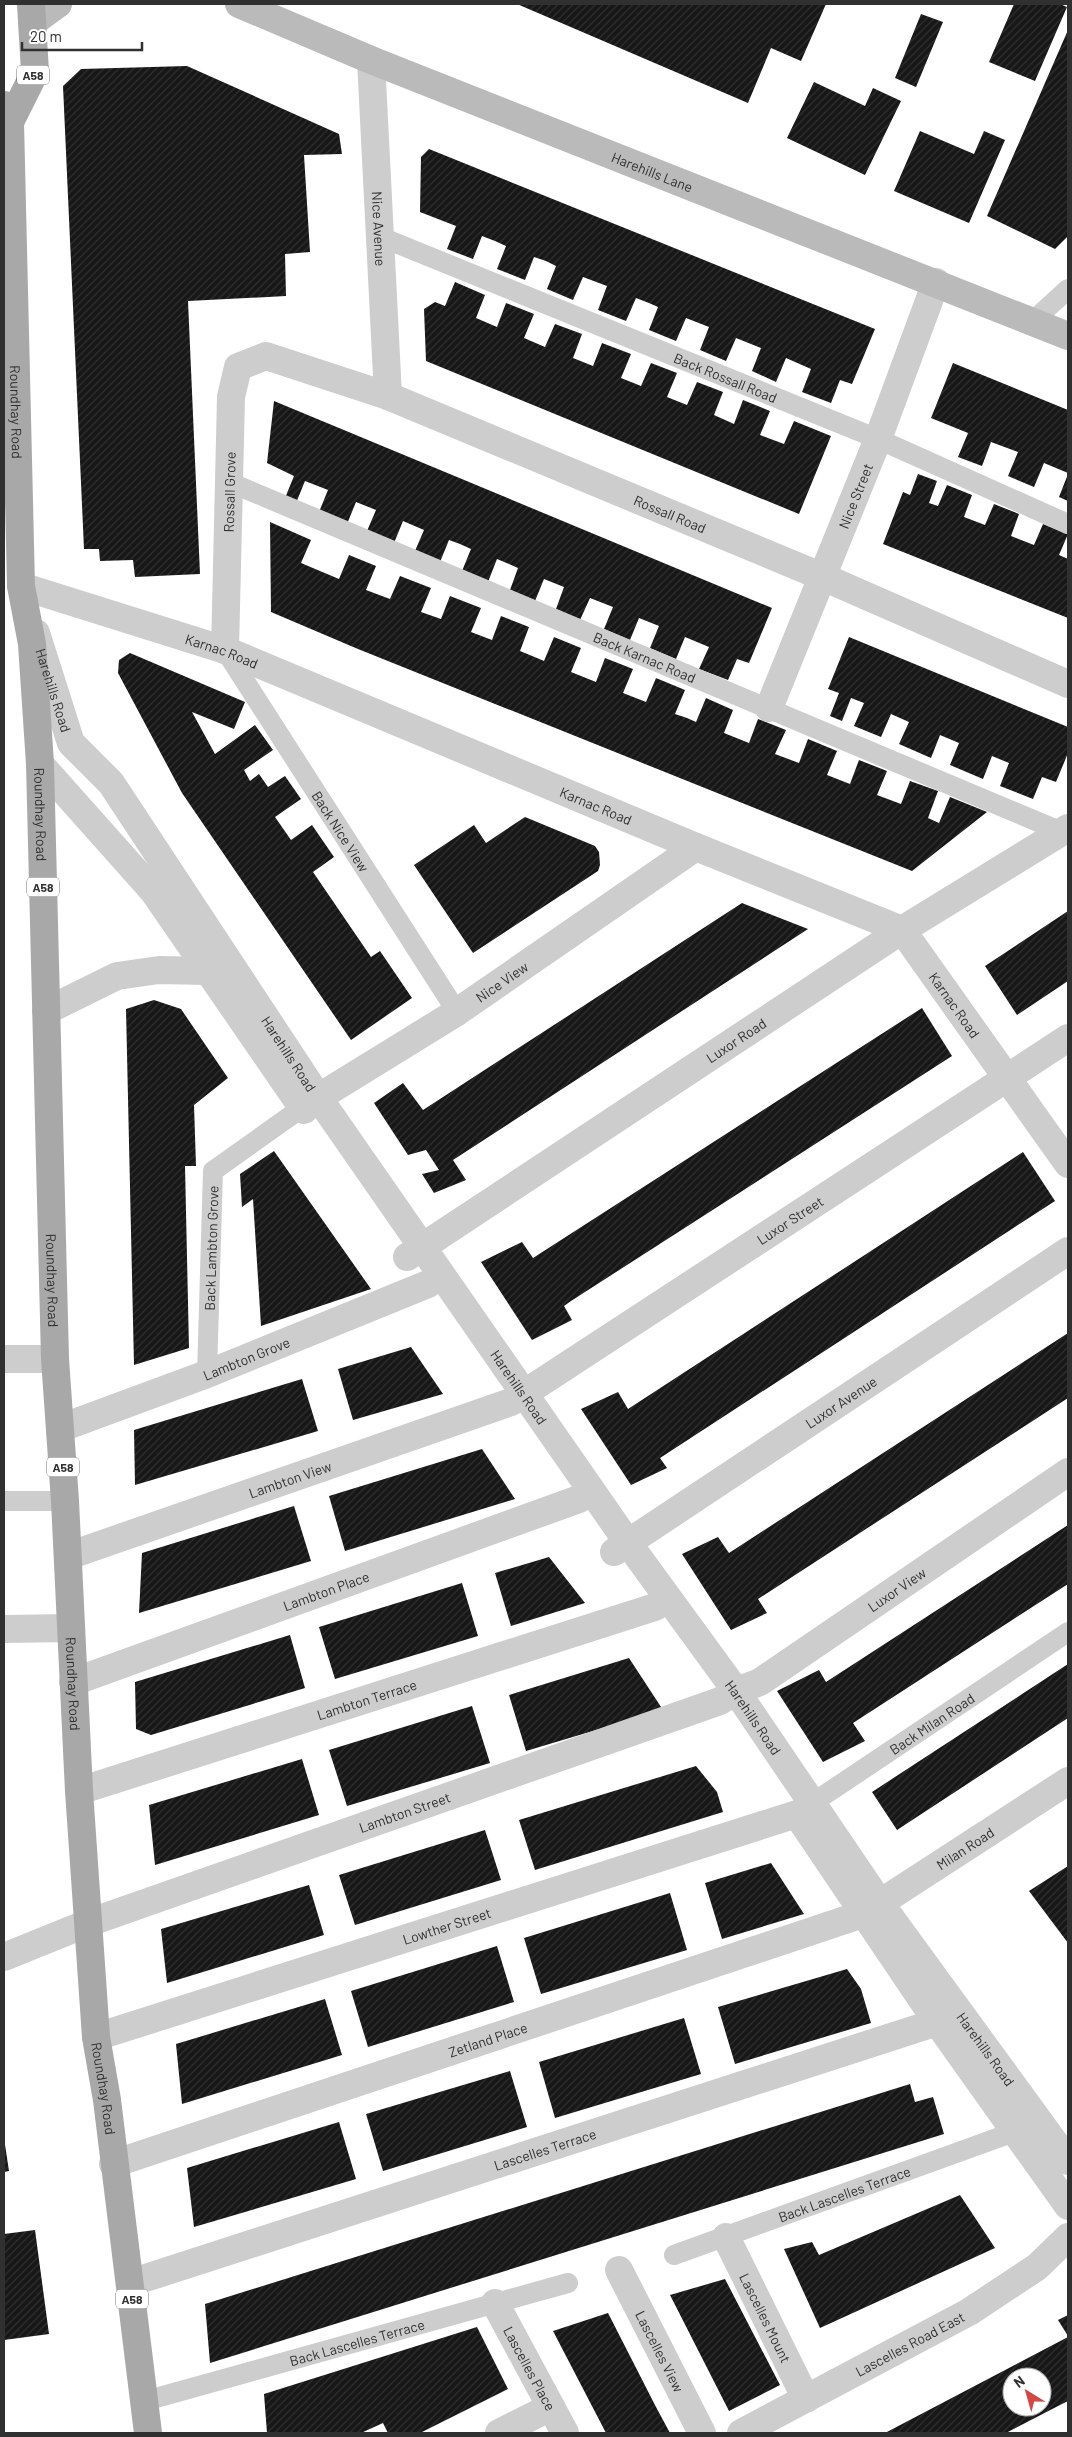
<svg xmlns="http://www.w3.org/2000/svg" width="1072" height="2437" font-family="Barlow,sans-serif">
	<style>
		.building { fill: url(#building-hatch); fill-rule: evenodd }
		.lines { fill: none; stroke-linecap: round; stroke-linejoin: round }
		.service { stroke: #cdcdcd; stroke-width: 20 }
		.minor { stroke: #cdcdcd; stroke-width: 28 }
		.tertiary { stroke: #cdcdcd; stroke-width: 28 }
		.secondary { stroke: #bababa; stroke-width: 28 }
		.primary { stroke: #a8a8a8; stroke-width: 28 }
		.labels { text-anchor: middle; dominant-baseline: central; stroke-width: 5; stroke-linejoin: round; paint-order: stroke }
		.shield { fill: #fff; stroke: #6e6e6e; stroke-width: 1 }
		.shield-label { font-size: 12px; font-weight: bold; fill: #303030 }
		.street-label { font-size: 14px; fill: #303030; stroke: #fff }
	</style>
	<defs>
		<pattern id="building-hatch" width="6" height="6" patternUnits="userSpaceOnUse" patternTransform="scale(1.25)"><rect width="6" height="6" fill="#171717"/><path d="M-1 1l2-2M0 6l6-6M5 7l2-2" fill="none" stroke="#303030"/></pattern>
	</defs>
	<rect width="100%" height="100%" fill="#fff"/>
	<path class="building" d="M517 4H826L801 61 771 48 748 103Z
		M1014 4H1060L1067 7 1035 81 989 62Z
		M921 14 943 22 916 87 895 78Z
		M1068 30V236L1055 249 987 216Z
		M187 66 339 134 342 154 304 155 310 252 285 254 286 296 188 301 200 574 135 577 133 560 100 561 99 549H84L63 86 81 69Z
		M814 82 865 106 873 88 901 101 865 175 787 138Z
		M920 131 974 154 984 131 1005 140 969 223 894 191Z
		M429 149 875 329 852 384 840 380 831 403 802 392 811 369 786 358 776 382 752 371 761 348 736 338 726 361 700 350 709 327 686 318 676 341 649 330 658 307 649 303 636 298 626 321 598 310 607 286 583 277 573 300 547 289 556 266 546 261 534 257 525 280 497 269 506 246 495 241 482 236 473 259 447 249 456 226 420 212 421 157Z
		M455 282 485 295 476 318 497 327 506 303 534 314 524 338 545 347 555 324 582 334 573 358 593 366 602 343 631 354 621 378 641 386 651 363 677 373 667 397 687 405 697 382 723 392 714 415 734 424 743 400 770 411 760 435 784 444 794 421 831 436 799 514 426 361 424 309 435 302 445 306Z
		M953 363 1068 410V473L1044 463 1034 487 1008 476 1018 452 991 442 982 466 958 457 968 433 931 418Z
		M274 401 772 608 749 663 737 659 728 680 699 669 709 647 685 637 676 659 650 648 659 626 639 618 630 640 604 629 613 607 590 598 580 620 556 609 564 587 544 579 535 601 510 590 518 568 509 564 497 559 488 582 462 571 471 549 460 544 449 540 440 562 415 551 424 530 403 521 394 543 367 531 376 510 356 502 347 524 319 512 328 490 305 481 296 503 285 498 294 476 267 463Z
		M918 474 937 481 929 503 938 506 947 485 972 495 964 517 985 525 994 504 1019 514 1011 536 1034 545 1043 524 1068 534 1059 555 1068 559V618L883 544 903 492 910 495Z
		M1068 474V501L1059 497Z
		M270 522 311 540 301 563 339 579 349 555 376 566 366 590 390 599 400 576 431 588 421 612 441 619 450 596 481 608 471 632 492 640 501 616 529 627 520 651 537 658 544 661 554 637 581 648 571 672 596 682 605 658 633 669 623 693 646 702 656 678 685 690 675 714 687 718 696 722 706 698 733 710 724 733 749 743 758 719 786 730 775 754 799 763 808 739 837 751 827 775 850 784 859 760 887 771 877 795 901 804 910 781 938 791 928 818 939 823 950 797 987 812 912 871 358 649 271 612Z
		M849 637 1068 727V753L1056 782 1042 777 1033 799 1000 786 1009 763 992 756 983 779 950 765 959 743 940 735 931 758 899 744 909 722 891 714 881 737 854 726 864 703 851 698 842 721 830 716 839 693 828 689Z
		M130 653 245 702 234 729 192 712 215 754 255 725 273 750 244 770 250 781 259 774 268 787 285 776 301 799 275 817 291 840 312 825 334 857 313 872 371 957 380 951 412 998 351 1040 182 793 118 673 119 660Z
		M525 817 595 846 599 852 600 865 598 871 473 953 414 865 474 825 486 843Z
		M742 903 808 929 453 1160 466 1180 434 1193 422 1174 439 1170 426 1150 408 1155 374 1103 403 1083 423 1110Z
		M1068 911V981L1017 1015 985 966Z
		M154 1000 181 1009 228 1078 194 1105 196 1166H185L189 1348 134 1365 126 1009Z
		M922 1008 952 1056 571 1301 564 1306 572 1320 532 1340 481 1262 522 1242 533 1258Z
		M274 1151 371 1289 261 1326 253 1199 242 1207 240 1174Z
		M1023 1152 1055 1201 660 1458 667 1468 631 1485 581 1409 618 1392 628 1409Z
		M1068 1333V1398L758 1599 767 1613 731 1630 682 1554 718 1537 729 1553Z
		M411 1347 443 1394 353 1420 338 1369Z
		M302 1379 318 1431 135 1485 134 1430Z
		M482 1449 515 1499 345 1551 329 1496Z
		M294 1506 311 1561 139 1613 142 1553Z
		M1068 1525V1584L853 1723 865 1741 823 1762 777 1691 819 1670 826 1682Z
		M549 1557 585 1603 511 1626 495 1573Z
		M462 1583 478 1636 335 1679 319 1627Z
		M290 1635 305 1688 151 1735 136 1729 135 1682Z
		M629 1658 663 1710 526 1751 509 1695Z
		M1068 1664V1718L897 1830 872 1792Z
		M472 1706 490 1763 347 1806 329 1750Z
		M302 1759 319 1815 155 1865 149 1805Z
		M696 1766 717 1792 723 1812 535 1870 519 1820Z
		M485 1830 501 1880 355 1925 339 1875Z
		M771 1863 804 1914 722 1939 705 1883Z
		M1068 1866V1943L1029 1891Z
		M309 1885 324 1935 167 1983 161 1929Z
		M670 1893 687 1950 541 1994 524 1938Z
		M497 1946 514 2002 368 2047 351 1991Z
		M847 1969 861 1989 871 2023 735 2064 718 2007Z
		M325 1999 342 2055 182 2104 176 2044Z
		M684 2018 701 2074 555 2118 539 2062Z
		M510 2071 527 2127 383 2171 366 2114Z
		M910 2084 915 2102 933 2097 944 2134 210 2363 205 2304Z
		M339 2122 356 2179 194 2227 187 2168Z
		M4 2138 9 2171 4 2172Z
		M960 2195 995 2248 820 2328 784 2249 812 2242 819 2255Z
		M35 2230 49 2334 4 2340V2234Z
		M725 2279 780 2385 729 2411 670 2295Z
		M608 2313 656 2407 670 2433H606L553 2331Z
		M1068 2315V2336L1058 2320Z
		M477 2327 508 2389 420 2433H388L383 2423 361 2433H267L264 2394Z
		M1068 2337V2401L1060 2405 1006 2433H885ZM1012 2377H1042V2407H1012Z"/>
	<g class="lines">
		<g class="service">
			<path id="s1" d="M381 237 878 439 1068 524"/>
			<path d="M1033 321 1068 289"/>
			<path id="s2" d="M229 482 1062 832"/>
			<path id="s3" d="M225 650 457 1012"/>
			<path id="s4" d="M207 1374 213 1171 303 1107"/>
			<path d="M4 1501H65"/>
			<path id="s5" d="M802 1810 1068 1632"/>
			<path id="s6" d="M674 2255 1014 2132"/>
			<path id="s7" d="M145 2401 568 2283"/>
		</g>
		<g class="minor">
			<path id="s8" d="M371 60 388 396"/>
			<path id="s9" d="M21 586 225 650 696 847 902 930 1068 1164"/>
			<path id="s10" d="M225 650 231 397 238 367 266 356 388 396 823 577 1068 684"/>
			<path id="s11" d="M769 708 878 439 936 282"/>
			<path id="s12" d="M303 1107 457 1012 696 847"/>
			<path id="s13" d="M407 1257 902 930 1068 828"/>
			<path d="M4 1359H55"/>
			<path id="s14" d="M61 1428 207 1374 428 1284"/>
			<path id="s15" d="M614 1552 1068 1251"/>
			<path id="s16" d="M68 1556 511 1402 1068 1038"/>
			<path d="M4 1629 71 1628"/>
			<path id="s17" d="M73 1682 579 1499"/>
			<path id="s18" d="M79 1791 655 1607"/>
			<path id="s19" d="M4 1957 88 1923 720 1701 736 1691 760 1682 1068 1472"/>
			<path id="s20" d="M96 2037 797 1814"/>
			<path id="s21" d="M113 2164 863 1914 1068 1781"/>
			<path id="s22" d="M726 2237 806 2399"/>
			<path id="s23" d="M619 2270 702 2433"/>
			<path id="s24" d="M130 2283 959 2015"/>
			<path id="s25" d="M495 2303 565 2433"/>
			<path d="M499 2433 551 2407"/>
			<path id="s26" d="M741 2433 969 2312 1037 2267 1068 2237"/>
		</g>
		<g class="tertiary">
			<path id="s27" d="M36 633 71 743 111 783 318 1097 628 1543 736 1691 880 1903 1068 2161"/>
			<path d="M40 764 154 892 304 1110"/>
			<path d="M46 1011 117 976 159 970 207 971"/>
			<path d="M800 1819 937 2022 1068 2206"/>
		</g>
		<g class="secondary">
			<path id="s28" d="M239 4 371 60 1068 336"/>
			<path d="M32 23 58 4"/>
		</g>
		<g class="primary">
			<path id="s29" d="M4 105 10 122 21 586 32 644 40 764 55 1359 65 1501 79 1791 96 2037 107 2100 148 2433"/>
			<path d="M10 122 35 72 31 4"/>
		</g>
	</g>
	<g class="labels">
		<g class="shield">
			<rect x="17" y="65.5" width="32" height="19" rx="4"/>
			<rect x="27" y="877.5" width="32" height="19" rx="4"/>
			<rect x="47" y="1457.5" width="32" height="19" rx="4"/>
			<rect x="116" y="2289.5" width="32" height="19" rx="4"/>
		</g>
		<g class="shield-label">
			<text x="33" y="75">A58</text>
			<text x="43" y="887">A58</text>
			<text x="63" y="1467">A58</text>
			<text x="132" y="2299">A58</text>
		</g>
		<g class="street-label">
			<text stroke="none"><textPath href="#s28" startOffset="446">Harehills Lane</textPath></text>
			<text stroke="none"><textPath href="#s8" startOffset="169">Nice Avenue</textPath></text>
			<text stroke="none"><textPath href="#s1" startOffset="372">Back Rossall Road</textPath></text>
			<text stroke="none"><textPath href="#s29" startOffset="308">Roundhay Road</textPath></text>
			<text stroke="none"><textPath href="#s10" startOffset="158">Rossall Grove</textPath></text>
			<text stroke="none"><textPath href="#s11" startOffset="229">Nice Street</textPath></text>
			<text stroke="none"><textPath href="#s10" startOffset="748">Rossall Road</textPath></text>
			<text stroke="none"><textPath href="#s9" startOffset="211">Karnac Road</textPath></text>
			<text stroke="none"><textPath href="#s2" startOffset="451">Back Karnac Road</textPath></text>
			<text stroke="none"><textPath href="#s27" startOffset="60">Harehills Road</textPath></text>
			<text stroke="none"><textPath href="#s9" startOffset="616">Karnac Road</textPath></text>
			<text stroke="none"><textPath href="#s29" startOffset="712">Roundhay Road</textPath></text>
			<text stroke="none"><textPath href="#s3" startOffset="215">Back Nice View</textPath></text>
			<text stroke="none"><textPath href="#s12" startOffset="235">Nice View</textPath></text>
			<text stroke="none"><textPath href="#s9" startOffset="1038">Karnac Road</textPath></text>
			<text stroke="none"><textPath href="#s13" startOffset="394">Luxor Road</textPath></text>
			<text stroke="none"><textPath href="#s27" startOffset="496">Harehills Road</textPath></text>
			<text stroke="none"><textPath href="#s16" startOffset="802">Luxor Street</textPath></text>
			<text stroke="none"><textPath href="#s4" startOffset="126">Back Lambton Grove</textPath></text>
			<text stroke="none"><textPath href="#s29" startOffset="1178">Roundhay Road</textPath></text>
			<text stroke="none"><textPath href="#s14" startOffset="198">Lambton Grove</textPath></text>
			<text stroke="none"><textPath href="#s27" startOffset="901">Harehills Road</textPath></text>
			<text stroke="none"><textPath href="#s15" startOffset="272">Luxor Avenue</textPath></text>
			<text stroke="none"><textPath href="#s16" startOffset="235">Lambton View</textPath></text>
			<text stroke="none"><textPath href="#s19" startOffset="970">Luxor View</textPath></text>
			<text stroke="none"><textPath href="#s17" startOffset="269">Lambton Place</textPath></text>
			<text stroke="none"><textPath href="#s29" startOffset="1582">Roundhay Road</textPath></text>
			<text stroke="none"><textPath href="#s18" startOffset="302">Lambton Terrace</textPath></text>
			<text stroke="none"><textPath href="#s27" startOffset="1306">Harehills Road</textPath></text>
			<text stroke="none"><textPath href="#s5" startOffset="156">Back Milan Road</textPath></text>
			<text stroke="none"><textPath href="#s19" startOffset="426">Lambton Street</textPath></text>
			<text stroke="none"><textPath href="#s21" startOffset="912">Milan Road</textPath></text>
			<text stroke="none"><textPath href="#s20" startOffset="368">Lowther Street</textPath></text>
			<text stroke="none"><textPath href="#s21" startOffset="395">Zetland Place</textPath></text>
			<text stroke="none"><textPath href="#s27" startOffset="1711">Harehills Road</textPath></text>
			<text stroke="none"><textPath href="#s29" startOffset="1988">Roundhay Road</textPath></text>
			<text stroke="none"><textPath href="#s24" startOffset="436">Lascelles Terrace</textPath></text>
			<text stroke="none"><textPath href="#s6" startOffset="181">Back Lascelles Terrace</textPath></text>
			<text stroke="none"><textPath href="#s22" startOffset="90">Lascelles Mount</textPath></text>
			<text stroke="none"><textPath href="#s7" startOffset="220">Back Lascelles Terrace</textPath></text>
			<text stroke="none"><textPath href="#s26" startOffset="191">Lascelles Road East</textPath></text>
			<text stroke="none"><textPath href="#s23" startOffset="91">Lascelles View</textPath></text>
			<text stroke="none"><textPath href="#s25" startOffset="74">Lascelles Place</textPath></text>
		</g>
	</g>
	<rect width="1072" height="2437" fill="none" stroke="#303030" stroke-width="10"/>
	<g transform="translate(1027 2392) rotate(323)"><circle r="24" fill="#ffffff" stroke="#acacac"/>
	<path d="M0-4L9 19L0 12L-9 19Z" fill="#d24846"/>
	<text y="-8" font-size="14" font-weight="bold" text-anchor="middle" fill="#303030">N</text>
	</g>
	<path d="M22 42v8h120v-8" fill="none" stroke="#303030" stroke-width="2.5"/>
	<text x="30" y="42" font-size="15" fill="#303030" stroke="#ffffff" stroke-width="4" paint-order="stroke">20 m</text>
</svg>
